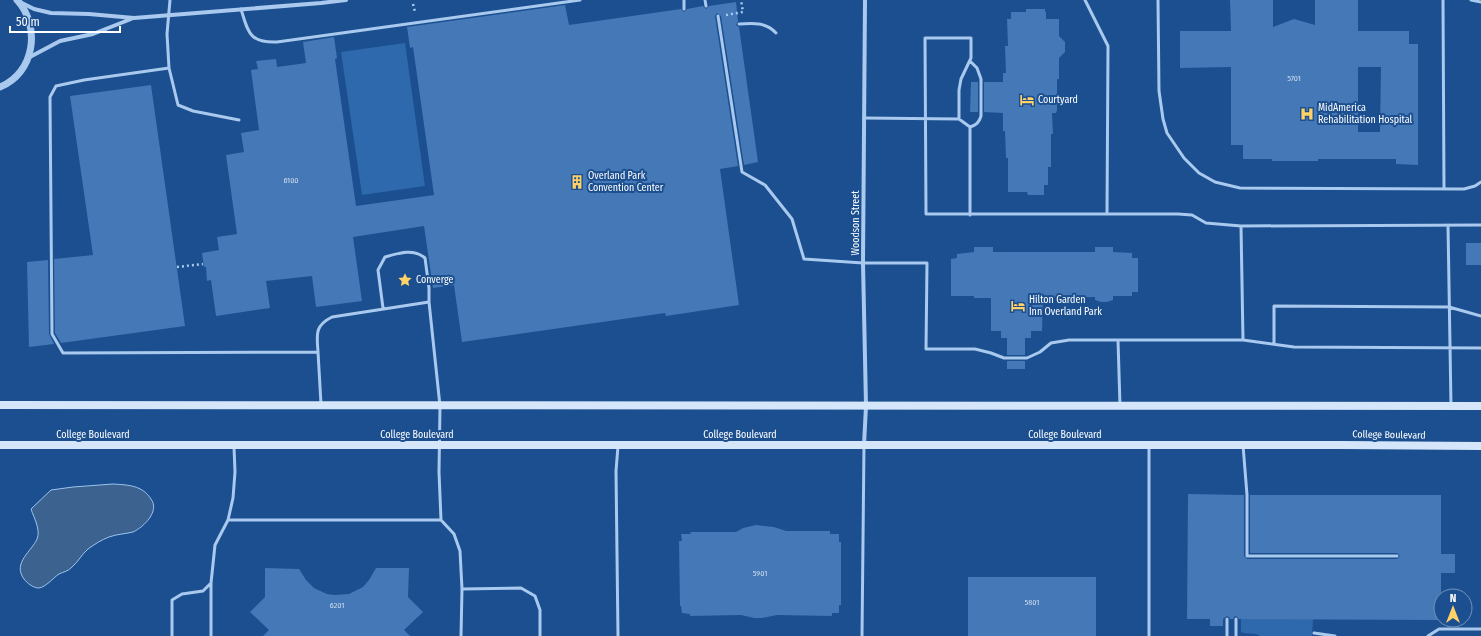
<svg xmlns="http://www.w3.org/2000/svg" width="1481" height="636" font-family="'Fira Sans Condensed',sans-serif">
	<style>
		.green { fill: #2e69ad }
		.water { fill: #3c6290; stroke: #9cc4f0 }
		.building { fill: #4478b7; fill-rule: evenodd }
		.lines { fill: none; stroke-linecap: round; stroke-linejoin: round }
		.path { stroke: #a9c9ee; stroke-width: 2.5; stroke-dasharray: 2 3; stroke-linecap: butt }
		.service { stroke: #a9c9ee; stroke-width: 3 }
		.minor { stroke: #a9c9ee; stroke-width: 4 }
		.tertiary { stroke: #a9c9ee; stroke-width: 7 }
		.secondary { stroke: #d6e6fa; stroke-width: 8 }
		.labels { text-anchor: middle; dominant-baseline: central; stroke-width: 4; stroke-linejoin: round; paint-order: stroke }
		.number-label { font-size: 8px; fill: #d0dded }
		.poi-label { font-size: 10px; fill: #fff; stroke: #1b4f8f; text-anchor: start }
		.street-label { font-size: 10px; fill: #fff; stroke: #1b4f8f }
	</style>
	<rect width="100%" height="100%" fill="#1b4f8f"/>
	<path class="green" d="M405 43 425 186 362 195 341 52Z
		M1241 619H1313L1312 636H1260C1255 632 1247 635 1241 632Z"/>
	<path class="water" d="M113 484C128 485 142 485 151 499 160 511 144 527 133 532 125 534 117 534 109 537 101 540 95 544 88 549 82 554 78 562 72 567 69 571 63 572 59 574 53 578 46 587 39 588 33 588 27 583 24 579 12 563 32 551 37 539 41 530 34 518 31 509L51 490 73 487Z"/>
	<path class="building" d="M1230 0H1273V27L1294 19 1315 25V0H1358V31H1409V44H1418V165L1396 164V159H1318V161H1272V159H1243V145H1231V67L1180 68V31H1231ZM1358 67H1381L1380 132H1358Z
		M736 2 738 21 736 25 739 27 758 162 744 165 721 16 717 13 715 16 738 166 720 169 739 305 666 316 665 313 462 342 454 285 433 288 424 226 353 237 362 301 316 307 312 276 266 281 270 308 216 316 211 280 207 281 206 267H204L202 253 219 250 217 237 237 234 226 155 244 152 241 133 259 130 251 70 258 69 256 61 276 59 277 67 306 63 303 42 334 37 337 58 335 59 356 206 434 195 413 47 410 48 407 27 565 5 569 25 681 9 684 12 687 9 703 6 706 9 709 6Z
		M1026 9H1045V12H1046V19H1059V36L1065 42V52L1059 58V79H1057V110L1056 113H1052L1053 134H1051V167H1048V185H1044V195H1028L1027 192H1008V158H1006L1005 131H1003V113L984 112V82H1003V73H1006L1005 46H1008L1007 19H1011V12H1026Z
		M971 82H978V112H970Z
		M151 85 185 326 61 343 55 333 54 259 93 255 70 96Z
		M1466 243H1481V265H1466Z
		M974 247H993V252H1095V247H1113V252L1132 253V258H1138V292H1132V296H1113V300L1107 302H1101L1095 300V297L1043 298 1042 331H1031V338H1025V355H1007V338H1001V331H991V298H974V296H951V259L957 258V254L974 252Z
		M48 260 49 334 54 344 29 347 27 262Z
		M1007 361H1025V369H1007Z
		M1188 494 1244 495V556L1247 559H1397L1400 556 1397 553H1250V495H1441V554H1455V573H1441V620L1239 619 1236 616 1234 617 1233 619H1230L1229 617 1227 616 1223 619V626H1210V619H1187Z
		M756 525 774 527 786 531H830V534H839V542H841V605H839V613H832V616L777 615 762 618H754L741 615 690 616V614L682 613 681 606H680L679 541H682L681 534H691L690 532H736L743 528Z
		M265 568 299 569 306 580 314 588 327 594 334 595 349 594 363 587 369 580 376 568H409L408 597 423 612 404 630 410 636H263L269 630 250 612 265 597Z
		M968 577H1096V636H968Z"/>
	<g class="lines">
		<path class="path" d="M413 4 415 12
			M726 15 743 12 741 0
			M177 267 203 264"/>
		<path class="service" d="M170 0 167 34 169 68 84 80 56 86 50 97 52 334 63 353 318 352 321 404
			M684 0V9
			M705 0 706 6
			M1085 0 1108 46 1107 213
			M1158 0 1159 91 1163 119 1167 133 1184 158 1199 173 1215 182 1240 188 1464 189 1475 186 1481 182
			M1443 0 1444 189
			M1471 0 1481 2
			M241 9C248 32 249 43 277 42L580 0
			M718 16 742 172 765 185 792 219 804 259 863 263H927L926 349H975L991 353 1004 358H1027L1040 352 1051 343 1069 340H1243L1294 347 1481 348
			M739 24C753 23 766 22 776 33
			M970 61 977 68 981 79V116C979 123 976 125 970 127
			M169 68 178 105 193 111 239 120
			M864 118 959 119
			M970 215V127L959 119V90L961 79 971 58V38H925L926 214H1178L1192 215 1206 223 1241 226 1481 225
			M1448 225 1451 406
			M1241 226 1243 340
			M383 308 378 270 385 257C399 253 413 248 425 258L429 288V302
			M1118 340 1120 406
			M1274 344V306L1449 307 1481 316
			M318 352C317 335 314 326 332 317L429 302 440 406 439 472 441 520 454 534 460 551 462 589 521 588 535 596 540 610V636
			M1149 445V636
			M1243 445 1247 495V556H1397
			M228 520H441
			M211 583V636
			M1227 619V636
			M1236 619V636
			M1314 633 1335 636
			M172 636V600L182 594 203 591 211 583 215 545 228 520 233 498 235 472 234 447
			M461 636 462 589
			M618 636 616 471 618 446
			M862 636 864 445
			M1428 636 1439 629H1481"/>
		<path class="minor" d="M20 2 34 9 51 13 89 14 134 18 321 3 346 0
			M28 58 60 41 93 34 131 19
			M864 445 866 406 863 263 865 0"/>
		<path class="tertiary" d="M0 87C35 73 41 26 17 0"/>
		<path class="secondary" d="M0 405 1481 406
			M0 445H1341L1481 446"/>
	</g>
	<defs>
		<symbol id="hotel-bare" viewBox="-9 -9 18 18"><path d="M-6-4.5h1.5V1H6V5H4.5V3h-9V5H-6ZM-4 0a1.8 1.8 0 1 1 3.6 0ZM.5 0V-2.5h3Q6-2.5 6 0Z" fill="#ffd166" stroke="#1b4f8f" stroke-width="2.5" paint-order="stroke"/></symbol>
		<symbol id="hospital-bare" viewBox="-9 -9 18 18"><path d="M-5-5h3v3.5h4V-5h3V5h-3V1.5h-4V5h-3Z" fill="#ffd166" stroke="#1b4f8f" stroke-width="2.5" paint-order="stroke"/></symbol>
		<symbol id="building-bare" viewBox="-9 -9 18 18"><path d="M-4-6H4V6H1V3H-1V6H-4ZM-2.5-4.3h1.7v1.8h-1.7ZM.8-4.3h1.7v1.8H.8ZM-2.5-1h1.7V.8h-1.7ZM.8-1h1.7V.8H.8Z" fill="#ffd166" stroke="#1b4f8f" stroke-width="2.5" paint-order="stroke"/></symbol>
		<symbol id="sight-bare" viewBox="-9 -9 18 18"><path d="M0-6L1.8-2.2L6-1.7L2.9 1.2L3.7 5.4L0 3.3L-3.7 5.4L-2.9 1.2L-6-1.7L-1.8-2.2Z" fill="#ffd166" stroke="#1b4f8f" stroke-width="2.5" paint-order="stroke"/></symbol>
	</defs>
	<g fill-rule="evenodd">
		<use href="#hotel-bare" x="1017" y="90" width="20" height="20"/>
		<use href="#hospital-bare" x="1297" y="104" width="20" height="20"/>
		<use href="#building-bare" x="567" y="172" width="20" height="20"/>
		<use href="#sight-bare" x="395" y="270" width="20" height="20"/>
		<use href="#hotel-bare" x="1008" y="296" width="20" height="20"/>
	</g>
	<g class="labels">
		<g class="number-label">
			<text x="1294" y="78">5701</text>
			<text x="291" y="180">6100</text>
			<text x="760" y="573">5901</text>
			<text x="1032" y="602">5801</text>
			<text x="337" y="605">6201</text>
		</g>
		<g class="poi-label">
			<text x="1038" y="100">Courtyard</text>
			<text x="1318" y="108">MidAmerica<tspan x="1318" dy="12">Rehabilitation Hospital</tspan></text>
			<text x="588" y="176">Overland Park<tspan x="588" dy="12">Convention Center</tspan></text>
			<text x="416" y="280">Converge</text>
			<text x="1029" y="300">Hilton Garden<tspan x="1029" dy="12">Inn Overland Park</tspan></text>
		</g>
		<g class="street-label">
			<text transform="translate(856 223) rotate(-90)">Woodson Street</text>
			<text x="93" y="435">College Boulevard</text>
			<text x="417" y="435">College Boulevard</text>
			<text x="740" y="435">College Boulevard</text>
			<text x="1065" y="435">College Boulevard</text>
			<text transform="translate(1389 435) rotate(1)">College Boulevard</text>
		</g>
	</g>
	<g transform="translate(1453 608)"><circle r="19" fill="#1b4f8f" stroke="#7695bc"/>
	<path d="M0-3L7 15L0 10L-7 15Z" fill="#ffd166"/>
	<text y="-6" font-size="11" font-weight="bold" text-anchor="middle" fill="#ffffff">N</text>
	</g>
	<path d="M10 26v6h110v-6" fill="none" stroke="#ffffff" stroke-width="2"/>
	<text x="16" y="26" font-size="12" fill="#ffffff" stroke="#1b4f8f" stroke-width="3" paint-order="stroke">50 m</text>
</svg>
